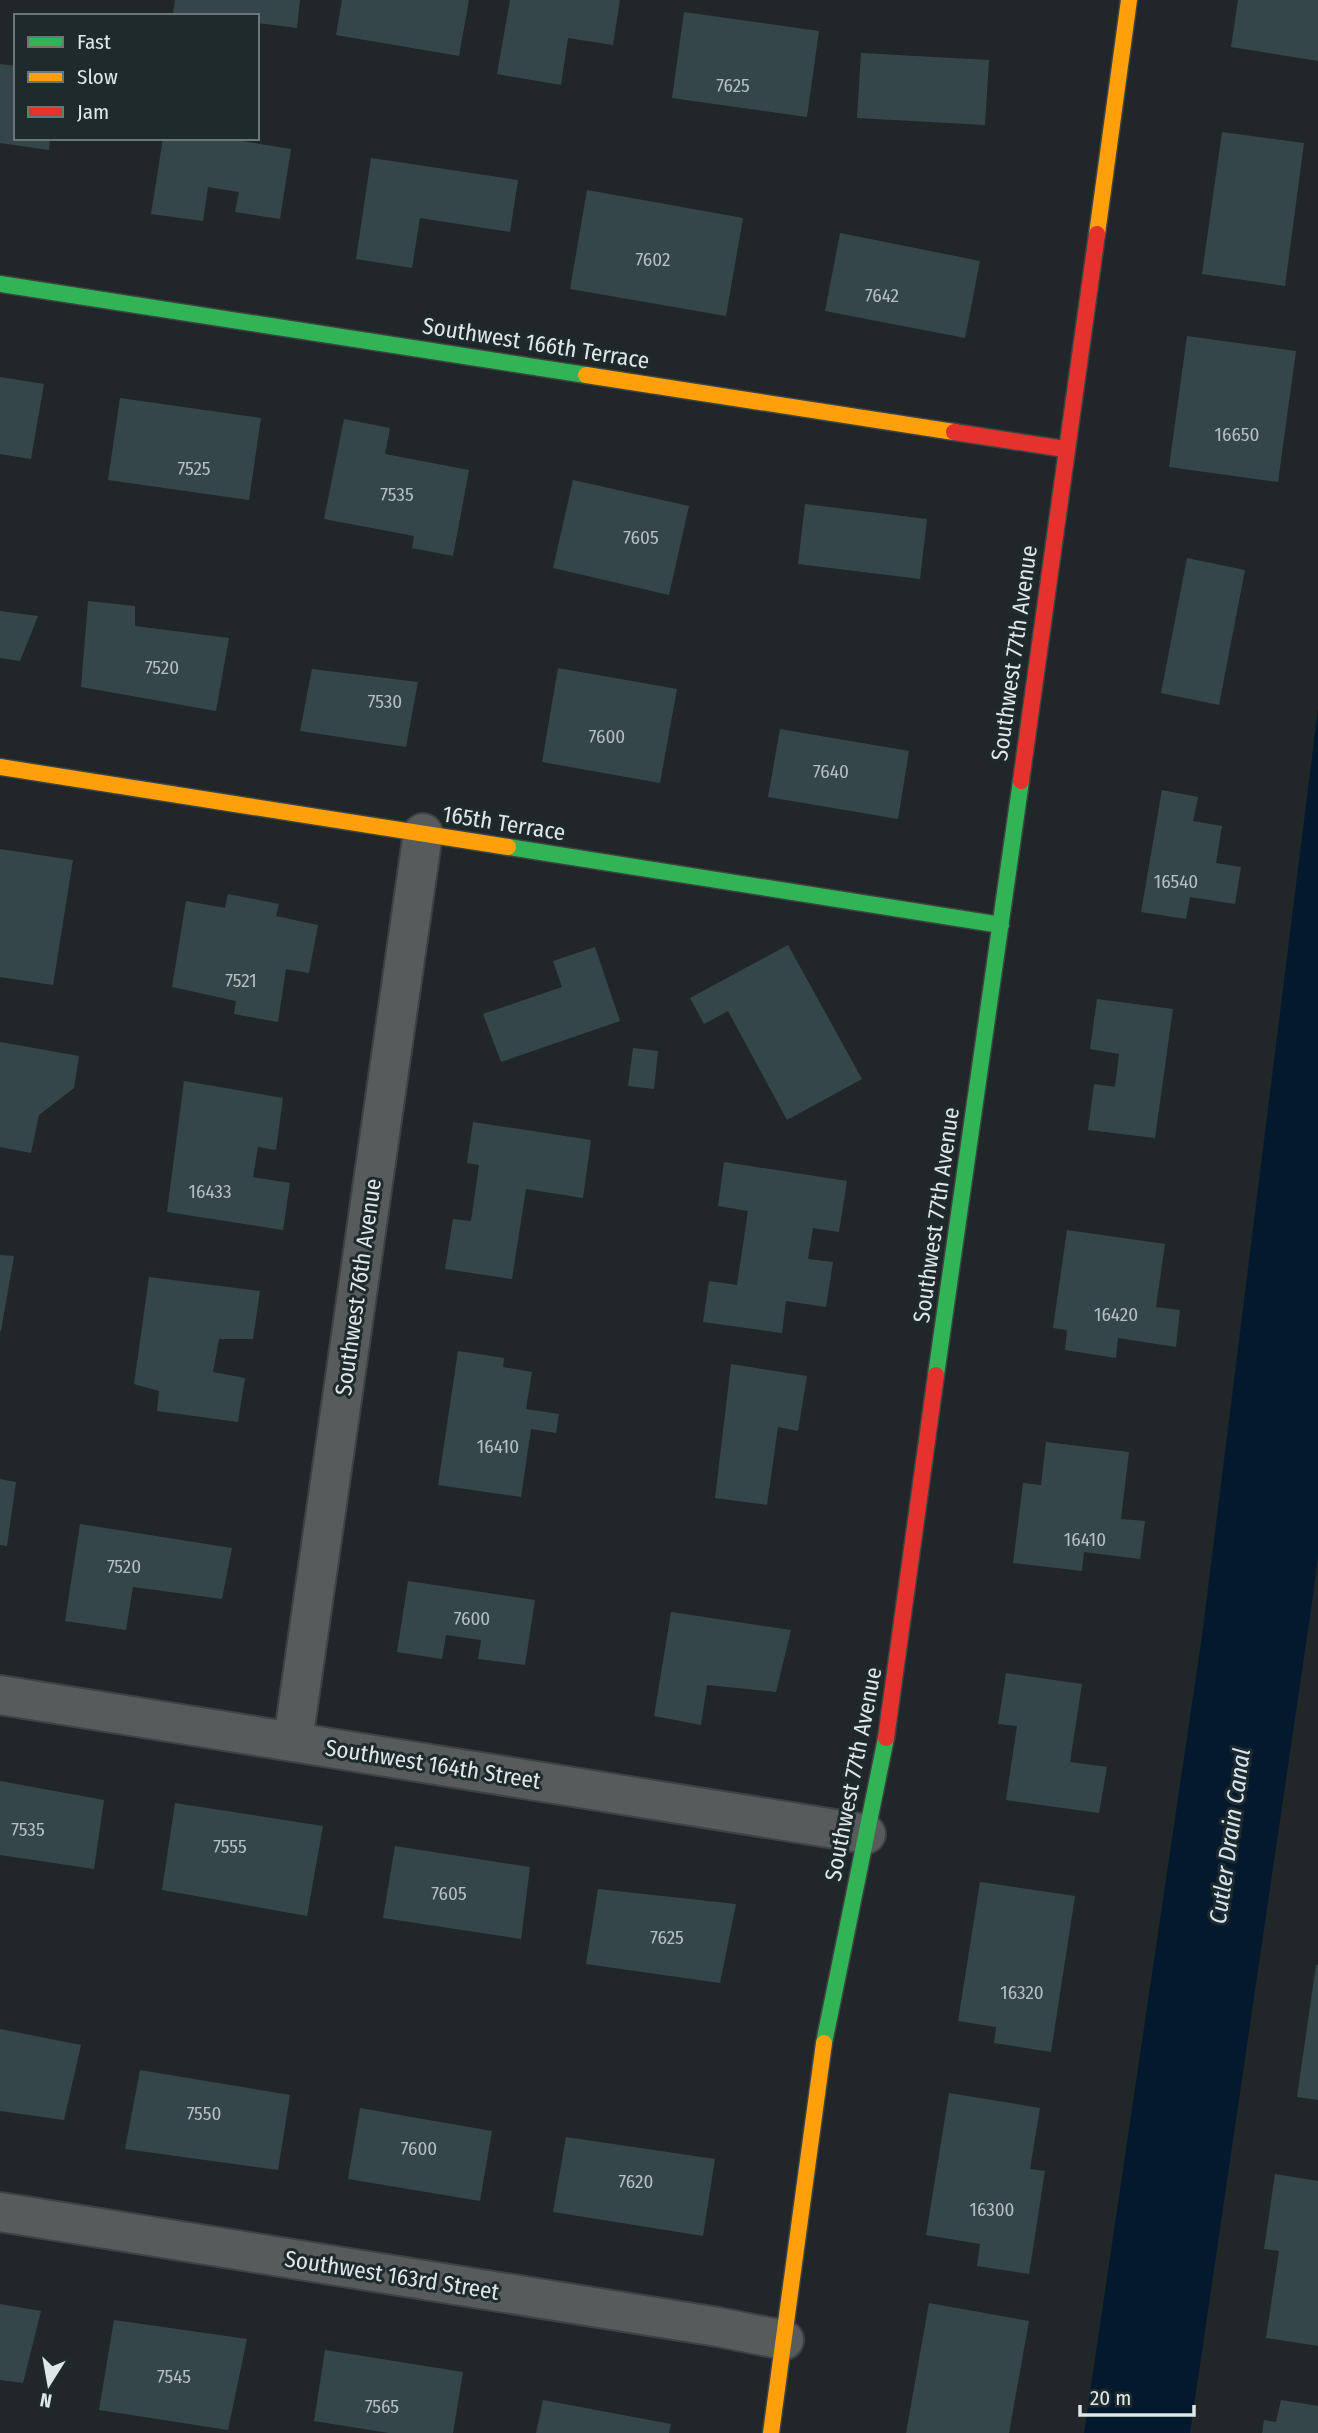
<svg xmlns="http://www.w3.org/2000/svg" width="1318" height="2433" font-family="'Fira Sans Condensed',sans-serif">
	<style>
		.water { fill: #031a2e }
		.building { fill: #35464a }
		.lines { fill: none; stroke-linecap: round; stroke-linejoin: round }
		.street-casing { stroke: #3d4343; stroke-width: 42 }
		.fast-casing { stroke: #3d4343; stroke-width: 19 }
		.slow-casing { stroke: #3d4343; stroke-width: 19 }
		.jam-casing { stroke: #3d4343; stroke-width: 19 }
		.street { stroke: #575b5b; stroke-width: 38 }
		.fast { stroke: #30b455; stroke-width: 16 }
		.slow { stroke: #ff9f0a; stroke-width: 16 }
		.jam { stroke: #e5322d; stroke-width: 16 }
		.labels { text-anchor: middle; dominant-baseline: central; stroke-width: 6; stroke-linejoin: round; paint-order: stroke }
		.number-label { font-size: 19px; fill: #b4bfc0 }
		.street-label { font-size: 23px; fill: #dfe7e7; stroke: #1e2a2b }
		.water-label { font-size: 24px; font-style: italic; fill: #d6e5f3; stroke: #1e2a2b }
	</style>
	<rect width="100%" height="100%" fill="#212728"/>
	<path class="water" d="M1318 709V1555L1313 1596 1190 2433H1084L1202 1636Z"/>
	<path class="building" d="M175 0H300L297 28 257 23V16H194L173 13Z
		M342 0H469L459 56 336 35Z
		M510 0H620L613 45 568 38 561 85 497 74Z
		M1238 0H1318V61L1231 47Z
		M684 12 819 31 807 117 672 98Z
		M861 53 989 60 985 125 857 118Z
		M0 64 16 66V138H50L49 150 0 143Z
		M1222 132 1304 143 1285 286 1202 274Z
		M163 138H223L291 149 280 219 235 212 239 192 208 187 203 221 151 214Z
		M371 158 518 180 510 232 420 218 412 268 356 259Z
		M587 190 743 218 726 316 570 289Z
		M840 233 980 261 965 338 825 311Z
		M1187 336 1296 351 1278 482 1169 467Z
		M0 377 44 384 31 459 0 454Z
		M120 398 261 418 249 500 108 480Z
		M344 419 390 428 385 454 469 470 453 556 412 548 414 536 324 519Z
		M573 480 689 506 669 595 553 568Z
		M805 504 927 519 920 579 798 564Z
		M1187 558 1245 570 1219 705 1161 693Z
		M88 601 135 606V626L229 638 216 711 81 687Z
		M0 611 38 616 20 661 0 658Z
		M558 668 677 689 660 783 542 762Z
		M312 669 418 682 406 747 300 731Z
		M780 729 909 751 898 819 768 797Z
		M1162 790 1198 797 1193 821 1222 826 1216 863 1241 867 1235 904 1190 897 1186 919 1141 912Z
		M0 849 73 860 53 985 0 977Z
		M228 894 279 904 276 916 318 925 309 973 286 969 278 1022 234 1014 236 1001 172 987 186 901 225 908Z
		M788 945 862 1079 787 1120 728 1011 704 1024 690 998Z
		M595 947 620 1021 501 1062 483 1014 562 987 553 961Z
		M1097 999 1173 1009 1155 1138 1088 1130 1094 1084 1115 1087 1119 1054 1090 1049Z
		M0 1042 79 1056 74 1088 39 1115 31 1153 0 1147Z
		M633 1048 658 1051 654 1089 628 1086Z
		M184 1081 283 1098 276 1150 258 1147 253 1177 290 1183 283 1230 167 1212Z
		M473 1122 591 1140 583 1198 526 1189 512 1279 445 1269 453 1219 471 1221 479 1165 467 1163Z
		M724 1162 847 1181 839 1232 813 1228 808 1259 833 1262 826 1307 786 1301 782 1333 703 1322 709 1281 737 1285 748 1211 718 1206Z
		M1067 1230 1165 1244 1156 1307 1180 1310 1176 1347 1118 1338 1116 1358 1065 1350 1067 1330 1053 1328Z
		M0 1255 14 1256 1 1331H0Z
		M149 1277 260 1291 253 1339H219L213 1372 245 1378 238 1422 157 1411 159 1391 134 1384Z
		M458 1351 504 1358 503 1367 532 1372 526 1409 559 1414 556 1433 531 1429 521 1497 438 1485Z
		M731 1364 807 1376 798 1431 778 1427 767 1505 715 1498Z
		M1046 1442 1129 1452 1121 1519 1145 1521 1140 1559 1084 1552 1082 1571 1013 1563 1023 1483 1041 1485Z
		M0 1479 16 1482 7 1546 0 1545Z
		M80 1524 232 1548 222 1599 133 1587 126 1630 65 1621Z
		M408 1581 535 1600 525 1665 478 1659 481 1640 446 1635 442 1659 397 1652Z
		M671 1612 791 1630 776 1692 707 1685 701 1725 654 1716Z
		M1006 1673 1082 1684 1070 1762 1107 1767 1099 1813 1006 1800 1017 1726 998 1724Z
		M0 1781 104 1800 94 1869 0 1855Z
		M175 1803 323 1826 307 1916 162 1890Z
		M395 1846 530 1867 521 1939 383 1918Z
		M980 1882 1075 1896 1051 2052 994 2043 996 2027 958 2021Z
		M598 1889 736 1904 720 1983 586 1964Z
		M1316 1965H1318V2100L1297 2097Z
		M0 2029 81 2045 64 2120 0 2111Z
		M140 2070 290 2095 278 2170 125 2149Z
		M949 2093 1040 2108 1030 2169 1045 2171 1029 2274 977 2266 980 2244 926 2235Z
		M360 2108 492 2131 480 2201 348 2179Z
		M566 2137 715 2159 703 2236 553 2212Z
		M1275 2174 1318 2181V2346L1266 2338 1279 2251 1264 2249Z
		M929 2303 1029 2321 1009 2433H906Z
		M0 2304 41 2311 23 2383 0 2380Z
		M114 2320 247 2339 228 2430 99 2410Z
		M325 2350 463 2372 453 2433H389L314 2421Z
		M543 2400 671 2424 669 2433H536Z
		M1281 2400 1318 2406V2433H1262L1264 2420 1276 2422Z"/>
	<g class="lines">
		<defs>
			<path id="street" d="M0 1695 866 1834
				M293 1741 423 833
				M0 2212 718 2327 784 2340"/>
			<path id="fast" d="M0 284 586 375
				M508 847 1001 925
				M936 1375 1021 781
				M824 2043 886 1738"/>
			<path id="slow" d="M1097 234 1129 0
				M586 375 954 432
				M0 767 508 847
				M771 2433 824 2043"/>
			<path id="jam" d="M954 432 1065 449
				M1021 781 1097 234
				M886 1738 936 1375"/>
		</defs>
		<use href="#street" class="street-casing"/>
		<use href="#fast" class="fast-casing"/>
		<use href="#slow" class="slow-casing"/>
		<use href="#jam" class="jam-casing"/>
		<use href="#street" class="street"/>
		<use href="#fast" class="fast"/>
		<use href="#slow" class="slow"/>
		<use href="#jam" class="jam"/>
	</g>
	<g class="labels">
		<g class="number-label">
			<text x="733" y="85">7625</text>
			<text x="653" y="259">7602</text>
			<text x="882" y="295">7642</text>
			<text x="1237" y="434">16650</text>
			<text x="194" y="468">7525</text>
			<text x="397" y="494">7535</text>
			<text x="641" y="537">7605</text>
			<text x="162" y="667">7520</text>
			<text x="385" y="701">7530</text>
			<text x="607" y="736">7600</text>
			<text x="831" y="771">7640</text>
			<text x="1176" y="881">16540</text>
			<text x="241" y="980">7521</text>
			<text x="210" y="1191">16433</text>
			<text x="1116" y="1314">16420</text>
			<text x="498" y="1446">16410</text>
			<text x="1085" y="1539">16410</text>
			<text x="124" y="1566">7520</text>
			<text x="472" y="1618">7600</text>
			<text x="28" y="1829">7535</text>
			<text x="230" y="1846">7555</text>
			<text x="449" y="1893">7605</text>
			<text x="667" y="1937">7625</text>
			<text x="1022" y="1992">16320</text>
			<text x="204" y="2113">7550</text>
			<text x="419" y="2148">7600</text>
			<text x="636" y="2181">7620</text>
			<text x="992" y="2209">16300</text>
			<text x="174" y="2376">7545</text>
			<text x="382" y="2406">7565</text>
		</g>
		<g class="street-label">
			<text transform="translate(536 343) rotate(9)">Southwest 166th Terrace</text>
			<text transform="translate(1014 653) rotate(-82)">Southwest 77th Avenue</text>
			<text transform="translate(504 823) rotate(9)">165th Terrace</text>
			<text transform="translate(936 1215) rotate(-82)">Southwest 77th Avenue</text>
			<text transform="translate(358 1287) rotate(-82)">Southwest 76th Avenue</text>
			<text transform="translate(433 1764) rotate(9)">Southwest 164th Street</text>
			<text transform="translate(853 1774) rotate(-79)">Southwest 77th Avenue</text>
			<text transform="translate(392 2275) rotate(9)">Southwest 163rd Street</text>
		</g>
		<g class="water-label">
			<text transform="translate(1230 1836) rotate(-82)">Cutler Drain Canal</text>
		</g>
	</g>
	<rect x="14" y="14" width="245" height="126" fill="#1e2a2b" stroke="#6b7676" stroke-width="2"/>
	<rect x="28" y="37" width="35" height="10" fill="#30b455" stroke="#6b7676" stroke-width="2"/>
	<text x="77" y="49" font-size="21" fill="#dfe7e7">Fast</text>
	<rect x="28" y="72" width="35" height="10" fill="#ff9f0a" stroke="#6b7676" stroke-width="2"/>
	<text x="77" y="84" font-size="21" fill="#dfe7e7">Slow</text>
	<rect x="28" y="107" width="35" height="10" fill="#e5322d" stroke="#6b7676" stroke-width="2"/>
	<text x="77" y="119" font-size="21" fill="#dfe7e7">Jam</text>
	<g transform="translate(49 2384) rotate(191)" stroke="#1e2a2b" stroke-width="5" paint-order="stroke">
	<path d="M0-5L12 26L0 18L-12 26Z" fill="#dfe7e7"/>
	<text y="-10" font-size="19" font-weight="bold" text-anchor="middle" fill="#dfe7e7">N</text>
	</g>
	<path d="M1080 2405v10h114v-10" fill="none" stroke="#dfe7e7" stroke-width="3.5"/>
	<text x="1090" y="2405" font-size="21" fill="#dfe7e7" stroke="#1e2a2b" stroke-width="5" paint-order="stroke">20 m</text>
</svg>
